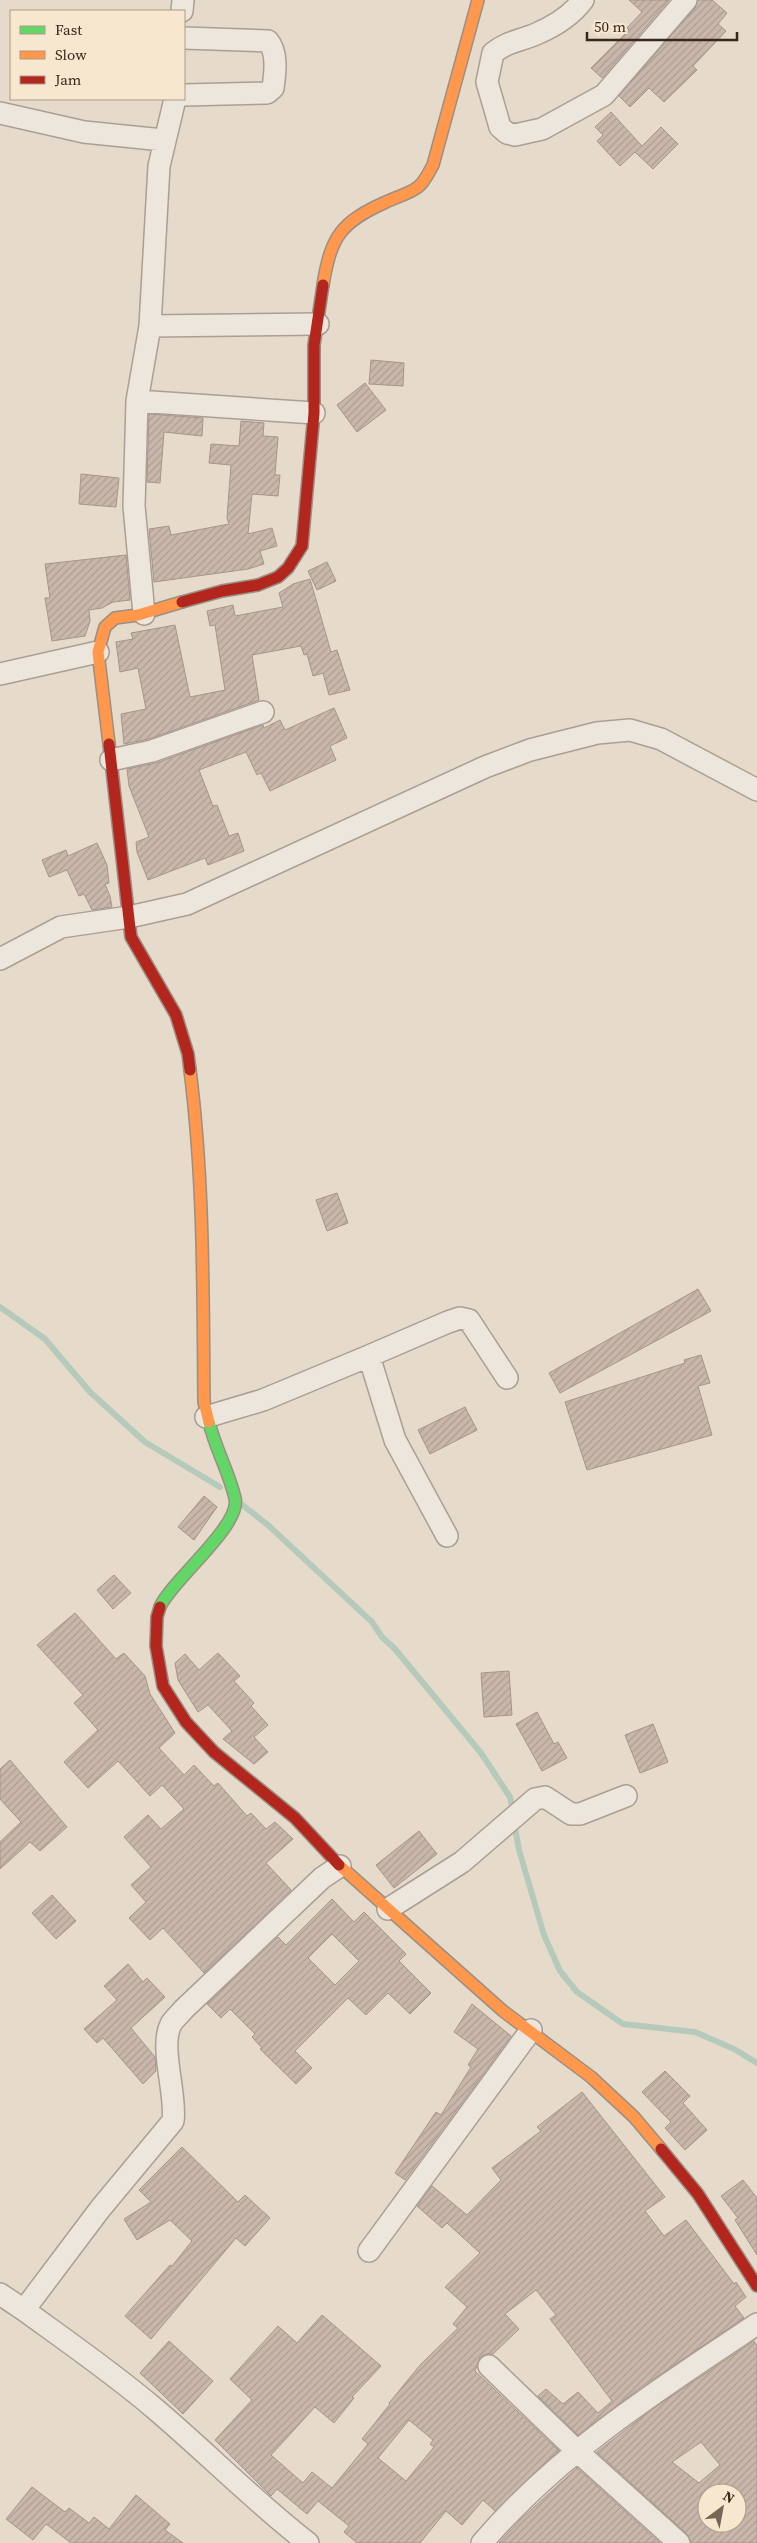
<svg xmlns="http://www.w3.org/2000/svg" width="757" height="2543" font-family="'Source Serif 4',serif">
	<style>
		.lines { fill: none; stroke-linecap: round; stroke-linejoin: round }
		.stream { stroke: #b6cabb; stroke-width: 6 }
		.building { fill: url(#building-hatch); stroke: #a6958a; fill-rule: evenodd }
		.street-casing { stroke: #ab9f94; stroke-width: 24 }
		.fast-casing { stroke: #9a8f84; stroke-width: 14 }
		.slow-casing { stroke: #9a8f84; stroke-width: 14 }
		.jam-casing { stroke: #9a8f84; stroke-width: 14 }
		.street { stroke: #ede6dc; stroke-width: 21 }
		.fast { stroke: #63d668; stroke-width: 11 }
		.slow { stroke: #ff974d; stroke-width: 11 }
		.jam { stroke: #b3261e; stroke-width: 11 }
	</style>
	<defs>
		<pattern id="building-hatch" width="6" height="6" patternUnits="userSpaceOnUse" patternTransform="scale(1.25)"><rect width="6" height="6" fill="#c9b7ab"/><path d="M-1 1l2-2M0 6l6-6M5 7l2-2" fill="none" stroke="#ad9d93"/></pattern>
	</defs>
	<rect width="100%" height="100%" fill="#e6daca"/>
	<g class="lines">
		<path class="stream" d="M0 1307 45 1339 90 1392 145 1442 220 1487
			M241 1504 268 1525 372 1622 382 1637 395 1649 481 1753 510 1797 513 1812
			M514 1822 519 1850 544 1935 560 1971 577 1992 623 2024 695 2032 734 2049 757 2063"/>
	</g>
	<path class="building" d="M629 0H669L602 78 591 68 629 30 627 28 642 12Z
		M698 0H712L727 13 718 24 726 31 693 66 697 70 664 102 649 88 630 107 619 96 695 8Z
		M611 112 642 146 661 127 678 144 653 169 635 152 620 166 597 141 603 135 595 127Z
		M371 360 404 363 403 386 369 384Z
		M365 383 386 410 357 432 337 405Z
		M149 414 203 418 202 436 164 432 160 483 147 482Z
		M241 421 264 423 263 436 278 437 275 475H280L278 496 252 494 248 534 272 528 277 546 260 551 264 564 248 569 154 582 149 529 169 526 171 535 229 524 227 518 231 465 209 463 211 444 239 446Z
		M81 474 119 478 116 507 79 504Z
		M126 555 130 600 113 602 102 608 89 610 90 621 85 636 52 641 45 598H50L45 564Z
		M327 562 336 581 317 590 308 571Z
		M310 579 331 652 337 650 350 690 329 695 323 673 313 676 307 654 304 655 301 646 252 655 259 700 149 739 124 744 121 714 146 709 138 668 120 672 116 642 133 639 131 633 175 625 190 697 225 690 215 625 210 626 207 611 233 605 235 616 283 607 279 593 293 584Z
		M334 708 347 738 330 746 336 760 270 791 261 773 257 775 246 752 199 770 213 806 217 805 229 836 238 833 244 851 208 865 205 858 148 880 137 852 136 842 149 837 129 786 127 769 156 763 263 725 264 728 280 720 285 730Z
		M97 843 107 865 109 883 105 884 110 896 112 907 92 910 84 894 79 896 67 870 49 877 42 860 66 850 68 856Z
		M337 1193 348 1223 327 1231 316 1200Z
		M698 1289 711 1311 560 1393 549 1373Z
		M701 1355 710 1383 698 1386 712 1435 587 1470 565 1402 685 1363 684 1360Z
		M465 1407 477 1430 430 1454 418 1430Z
		M204 1496 217 1507 194 1540 178 1527Z
		M114 1575 131 1593 113 1609 97 1590Z
		M75 1613 116 1659 124 1653 145 1676 150 1694 175 1733 159 1748 184 1775 194 1765 214 1786 218 1783 247 1816 251 1813 266 1829 275 1822 293 1839 266 1863 291 1890 204 1973 163 1928 150 1940 129 1918 146 1902 131 1885 151 1867 124 1837 148 1815 161 1829 184 1809 162 1785 150 1796 118 1761 88 1788 64 1762 98 1730 74 1703 83 1695 37 1645Z
		M218 1653 240 1676 234 1681 254 1703 251 1706 268 1725 254 1737 268 1752 254 1764 223 1739 232 1731 208 1705 198 1712 178 1680 175 1663 185 1654 199 1670Z
		M509 1671 512 1715 484 1717 481 1673Z
		M537 1712 554 1744 558 1742 567 1758 542 1771 516 1724Z
		M653 1724 668 1762 640 1773 625 1735Z
		M10 1760 67 1827 40 1851 30 1842 0 1869V1842L21 1822 0 1799V1769Z
		M419 1831 437 1854 394 1888 376 1865Z
		M52 1895 76 1921 56 1939 32 1913Z
		M332 1899 354 1922 364 1912 406 1954 399 1961 431 1993 410 2014 388 1993 366 2015 348 1998 295 2051 312 2068 296 2084 260 2049 262 2048 252 2037 255 2034 230 2009 221 2018 207 2004 278 1937 286 1945ZM332 1934 359 1961 335 1985 308 1958Z
		M128 1964 143 1982 147 1978 165 1997 131 2028 155 2057 156 2071 143 2084 103 2038 97 2043 84 2029 117 2000 104 1986Z
		M472 2004 511 2036 405 2180 395 2173 436 2112 441 2115 471 2067 468 2065 478 2049 454 2032Z
		M665 2071 690 2096 683 2103 707 2130 685 2150 665 2128 671 2122 642 2092Z
		M582 2092 665 2197 645 2211 664 2236 686 2220 734 2284 736 2282 746 2297 735 2306 744 2318 640 2388 578 2435 538 2396 546 2389 563 2404 578 2392 598 2413 612 2401 550 2319 556 2315 536 2290 505 2314 519 2329 493 2354H486L480 2357 475 2371 559 2451 495 2511 483 2500 462 2525 446 2511 420 2543H357L344 2532 349 2526 318 2501 307 2514 277 2489 271 2496 215 2440 252 2400 230 2379 278 2326 297 2343 322 2315 381 2366 352 2397 354 2398 334 2423 315 2407 271 2455 303 2483 312 2472 332 2488 368 2444 362 2439 390 2404 389 2403 421 2364 458 2328 453 2324 467 2307 445 2287 480 2253 447 2223 442 2228 417 2206 432 2186 467 2215 501 2180 492 2168 541 2131 537 2127ZM409 2420 433 2440 430 2444 434 2447 406 2481 378 2458Z
		M182 2147 238 2202 245 2195 270 2218 245 2246 236 2238 151 2339 125 2316 170 2265 172 2266 192 2241 170 2220 137 2240 124 2219 151 2202 139 2190Z
		M743 2180 757 2198V2255L735 2220 738 2218 721 2196Z
		M169 2341 213 2381 183 2414 140 2373Z
		M754 2341 757 2346V2543H691L687 2534 597 2452 654 2408ZM701 2442 720 2465 699 2483 672 2462ZM707 2493H737V2523H707Z
		M577 2468 660 2543H499L521 2519Z
		M32 2487 65 2512 69 2508 89 2523 94 2517 109 2529 136 2495 170 2524 165 2530 183 2543H71L46 2524 33 2540 6 2519Z"/>
	<g class="lines">
		<defs>
			<path id="street" d="M583 0C571 16 555 26 536 34 520 41 508 41 493 53L487 82 500 127 507 133 515 135 542 129 604 95 686 0
				M182 11 183 0
				M184 38 268 41C278 53 275 73 273 88L267 93 184 95
				M175 99 159 166 150 326 318 324
				M0 113 84 132 163 140
				M137 401 314 413
				M144 614 134 506 137 401 150 326
				M0 674 98 652
				M111 760 152 751 263 712
				M0 959 61 927 129 917 187 904 485 767 530 750 597 733 630 730 661 739 757 790
				M369 1356 448 1322 460 1318 469 1320 507 1378
				M206 1417 263 1400 369 1356 395 1440 447 1536
				M388 1909 462 1862 535 1799 545 1797 571 1814H580L626 1796
				M369 2251 531 2030
				M0 2294 24 2310 100 2209 173 2121C177 2095 159 2047 171 2024 174 2019 180 2014 184 2009L322 1878 340 1866
				M24 2310C68 2342 113 2373 154 2408 206 2452 254 2501 308 2543
				M489 2366 577 2451 679 2543
				M482 2543C559 2453 659 2389 757 2324"/>
			<path id="fast" d="M160 1607C171 1581 242 1525 235 1498 229 1472 215 1448 209 1422"/>
			<path id="slow" d="M323 285C331 236 341 222 386 202 396 197 409 194 418 187 424 183 429 172 433 165L478 0
				M109 744 98 652 105 627 115 618 138 615 182 602
				M190 1070C204 1180 203 1291 204 1402L209 1422
				M339 1865 503 2011 591 2077 634 2117 661 2149"/>
			<path id="jam" d="M182 602 222 591 258 585 278 577 288 568 302 546 314 413V345L323 285
				M109 744 131 937 176 1015 188 1054 190 1070
				M160 1607 157 1617 156 1646 163 1686 186 1722 214 1752 295 1818 339 1865
				M661 2149 698 2194 757 2286"/>
		</defs>
		<use href="#street" class="street-casing"/>
		<use href="#fast" class="fast-casing"/>
		<use href="#slow" class="slow-casing"/>
		<use href="#jam" class="jam-casing"/>
		<use href="#street" class="street"/>
		<use href="#fast" class="fast"/>
		<use href="#slow" class="slow"/>
		<use href="#jam" class="jam"/>
	</g>
	<rect x="10" y="10" width="175" height="90" fill="#f8e7cf" stroke="#ac9a87"/>
	<rect x="20" y="26" width="25" height="8" fill="#63d668" stroke="#ac9a87"/>
	<text x="55" y="35" font-size="15" fill="#39271b">Fast</text>
	<rect x="20" y="51" width="25" height="8" fill="#ff974d" stroke="#ac9a87"/>
	<text x="55" y="60" font-size="15" fill="#39271b">Slow</text>
	<rect x="20" y="76" width="25" height="8" fill="#b3261e" stroke="#ac9a87"/>
	<text x="55" y="85" font-size="15" fill="#39271b">Jam</text>
	<g transform="translate(722 2508) rotate(32)"><circle r="24" fill="#f8e7cf" stroke="#ac9a87"/>
	<path d="M0-4L9 19L0 12L-9 19Z" fill="#766658"/>
	<text y="-8" font-size="14" font-weight="bold" text-anchor="middle" fill="#39271b">N</text>
	</g>
	<path d="M587 32v8h150v-8" fill="none" stroke="#39271b" stroke-width="2.5"/>
	<text x="594" y="32" font-size="15" fill="#39271b" stroke="#f8e7cf" stroke-width="4" paint-order="stroke">50 m</text>
</svg>
